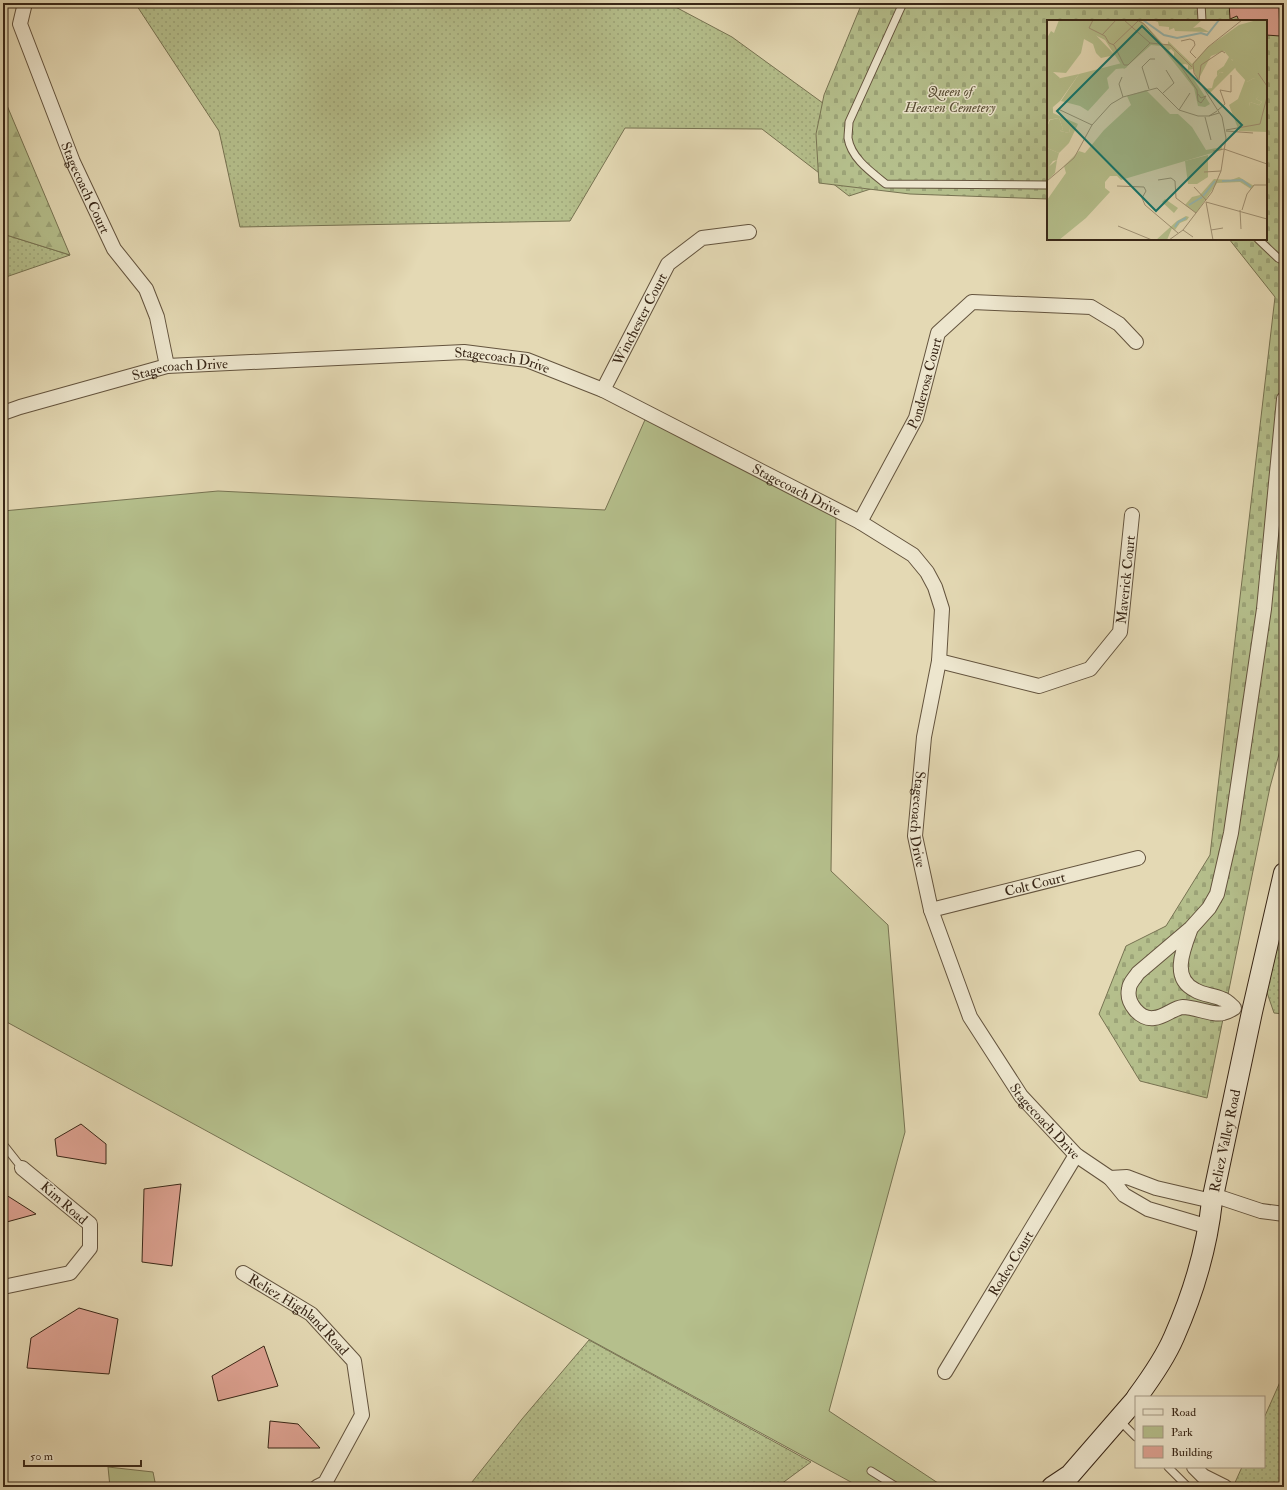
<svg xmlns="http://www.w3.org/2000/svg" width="1287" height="1490" font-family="'IM FELL Double Pica',serif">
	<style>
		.grass { fill: url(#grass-dots); stroke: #777352 }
		.forest { fill: url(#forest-firs); stroke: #777352 }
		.cemetery { fill: url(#cemetery-stones); stroke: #777352 }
		.green { fill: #b5bf8c; stroke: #777352 }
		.building { fill: #dea393; stroke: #392717 }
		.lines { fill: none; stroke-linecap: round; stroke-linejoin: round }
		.service-casing { stroke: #64543e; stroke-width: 9 }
		.minor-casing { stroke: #64543e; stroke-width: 16 }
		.secondary-casing { stroke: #392717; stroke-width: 22 }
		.service { stroke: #ede6ce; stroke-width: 7 }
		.minor { stroke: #ede6ce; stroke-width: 14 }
		.secondary { stroke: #ede6ce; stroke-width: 20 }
		.labels { text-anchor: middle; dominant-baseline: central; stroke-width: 3; stroke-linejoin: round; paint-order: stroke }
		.park-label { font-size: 14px; font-style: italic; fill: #584d34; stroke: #ede6ce }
		.street-label { font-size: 14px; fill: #392717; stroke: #ede6ce }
		.inset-river { fill: none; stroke: #97b9b3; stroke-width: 2 }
		.inset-road { fill: none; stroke: #a09275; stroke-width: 1 }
		.view { fill: #0f766e; fill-opacity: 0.15; stroke: #0f766e; stroke-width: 2 }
		.inset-edge { fill: none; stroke: #392717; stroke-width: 2 }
	</style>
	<defs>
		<pattern id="grass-dots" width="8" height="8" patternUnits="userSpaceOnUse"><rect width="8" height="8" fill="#b5bf8c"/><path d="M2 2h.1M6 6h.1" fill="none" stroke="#9ca478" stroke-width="1.8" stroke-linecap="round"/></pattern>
		<pattern id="forest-firs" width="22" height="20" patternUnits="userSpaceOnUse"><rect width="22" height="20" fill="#b5bf8c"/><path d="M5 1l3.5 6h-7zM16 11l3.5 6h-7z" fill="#9ca478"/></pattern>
		<pattern id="cemetery-stones" width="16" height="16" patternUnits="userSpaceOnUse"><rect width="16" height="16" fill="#b5bf8c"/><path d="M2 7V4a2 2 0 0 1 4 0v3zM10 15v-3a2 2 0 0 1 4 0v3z" fill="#9ca478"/></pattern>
	</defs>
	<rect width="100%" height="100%" fill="#e4d9b4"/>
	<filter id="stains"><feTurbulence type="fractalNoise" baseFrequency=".005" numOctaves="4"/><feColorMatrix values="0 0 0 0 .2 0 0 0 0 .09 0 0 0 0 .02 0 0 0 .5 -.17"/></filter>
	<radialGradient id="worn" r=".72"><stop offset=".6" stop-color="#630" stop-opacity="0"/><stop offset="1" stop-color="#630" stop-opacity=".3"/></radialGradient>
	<path class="grass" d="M135 3H668L732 37 849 122 886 184 849 196 762 129 625 128 570 221 240 227 219 131Z
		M3 234 70 255 3 278Z
		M1269 939 1284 943V1014L1274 1013 1261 975Z
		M589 1340 811 1462 777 1487H468L522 1419Z
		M1284 1373V1487H1233L1242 1467H1264V1418Z"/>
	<path class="forest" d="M3 96 70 255 3 234Z"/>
	<path class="cemetery" d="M862 3H1284V736L1270 787 1207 1098 1140 1081 1099 1014 1126 946 1166 926 1210 855 1275 297 1229 239H1266V21H1048V199L910 194 819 183 816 134 824 95Z"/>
	<path class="green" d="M648 413 836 510 831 871 888 925 905 1132 829 1411 944 1487H860L3 1020V511L218 491 605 510Z
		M108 1467 153 1472 156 1487H110Z"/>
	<path class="building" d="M1229 3H1279L1280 36 1266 35V21H1239L1237 16 1230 19Z
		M81 1124 106 1144V1164L57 1156 55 1139Z
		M181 1184 172 1266 142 1262 144 1189Z
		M3 1193 36 1214 3 1223Z
		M79 1308 118 1319 109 1374 27 1368 31 1338Z
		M264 1346 278 1386 218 1401 212 1376Z
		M270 1421 298 1424 320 1448H268Z"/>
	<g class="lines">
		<defs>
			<path id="service" d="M903 3 849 122C849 127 848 133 848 138 851 158 871 172 886 184L1048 185
				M1201 3 1202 21
				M1258 239 1278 258 1284 261
				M3 1144 22 1168
				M1119 1420 1136 1437
				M1168 1467 1188 1487
				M871 1471 897 1487"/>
			<g id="minor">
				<path id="s1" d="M25 3 20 24 73 162 114 249 146 289 157 317 167 366"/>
				<path id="s2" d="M603 390 668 264 702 238 749 232"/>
				<path id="s3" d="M3 413 20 407 167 366 464 352 527 360 603 390 860 522 913 555 927 572 935 587 942 609 939 661 924 737 915 836 931 910 970 1017 1021 1096 1076 1155 1110 1178"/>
				<path id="s4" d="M860 522 916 418 938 333 972 302 1091 307 1119 324 1136 342"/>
				<path id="s5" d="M939 661 1039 686 1090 669 1120 632 1132 515"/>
				<path id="s6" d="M931 910 1138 858"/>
				<path d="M1191 928C1184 947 1170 978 1195 990 1203 995 1213 995 1222 999 1227 1000 1231 1005 1234 1008 1231 1010 1227 1012 1223 1013 1214 1016 1195 1007 1183 1007 1173 1008 1165 1017 1154 1018 1140 1020 1126 1003 1129 989 1129 983 1135 978 1138 973L1191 928 1209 908 1217 894 1231 833 1264 609 1284 399"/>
				<path d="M1213 1195 1261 1211 1284 1214"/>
				<path d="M1209 1227 1148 1209 1124 1195 1110 1178 1127 1177 1156 1188 1212 1201"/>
				<path id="s7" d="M243 1273 311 1314 354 1361 362 1415 325 1483 317 1487"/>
				<path d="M3 1287 70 1273 90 1248V1224L22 1168"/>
				<path id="s8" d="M945 1372 1076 1155"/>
				<path d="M1194 1467 1203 1476 1225 1487"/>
			</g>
			<g id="secondary">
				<path id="s9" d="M1137 1397C1151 1378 1165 1358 1174 1337 1193 1294 1207 1248 1212 1201L1252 1012 1284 873"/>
				<path d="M1052 1487 1070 1475 1136 1399"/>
			</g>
		</defs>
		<use href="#service" class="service-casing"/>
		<use href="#minor" class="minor-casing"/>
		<use href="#secondary" class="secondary-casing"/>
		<use href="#service" class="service"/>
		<use href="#minor" class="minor"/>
		<use href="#secondary" class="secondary"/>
	</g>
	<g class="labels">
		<g class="park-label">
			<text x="950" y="91">Queen of<tspan x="950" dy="16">Heaven Cemetery</tspan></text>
		</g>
		<g class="street-label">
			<text stroke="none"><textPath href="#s1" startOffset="198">Stagecoach Court</textPath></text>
			<text stroke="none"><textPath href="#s2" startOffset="80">Winchester Court</textPath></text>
			<text stroke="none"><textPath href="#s3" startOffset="507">Stagecoach Drive</textPath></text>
			<text stroke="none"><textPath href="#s3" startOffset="183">Stagecoach Drive</textPath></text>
			<text stroke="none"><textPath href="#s4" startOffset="154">Ponderosa Court</textPath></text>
			<text stroke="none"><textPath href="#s3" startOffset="831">Stagecoach Drive</textPath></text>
			<text stroke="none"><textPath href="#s5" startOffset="257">Maverick Court</textPath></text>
			<text stroke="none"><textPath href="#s3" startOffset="1239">Stagecoach Drive</textPath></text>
			<text stroke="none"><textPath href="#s6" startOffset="107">Colt Court</textPath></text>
			<text stroke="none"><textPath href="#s3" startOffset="1574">Stagecoach Drive</textPath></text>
			<text stroke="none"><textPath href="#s9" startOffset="274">Reliez Valley Road</textPath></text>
			<text transform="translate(64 1203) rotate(41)">Kim Road</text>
			<text stroke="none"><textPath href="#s8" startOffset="127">Rodeo Court</textPath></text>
			<text stroke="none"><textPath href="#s7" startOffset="70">Reliez Highland Road</textPath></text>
		</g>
	</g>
	<g transform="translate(1047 20)">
		<rect width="220" height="220" fill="#e4d9b4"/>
		<path d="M105 0H155L146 8 153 7 162 12 128 11 127 8 122 10V7L112 6 111 2ZM184 39 189 44 188 48 162 74 157 69 165 68 167 60 173 52 176 53 178 44ZM75 43 81 45 79 48 69 49 60 58 62 68 41 91 33 86 14 81 32 54ZM214 53H220V79L212 76 209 79 215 82 212 85 203 82 202 86H196L208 87 212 85 220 93V112L192 111 182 85 191 79 199 58 200 62 207 58 210 63ZM12 98 16 109 13 111 22 113 23 108 31 104 22 123 12 133 0 128V107L3 100ZM161 135V157L150 164H141L138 141ZM10 140 8 153 0 161V148Z" fill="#b5bf8c"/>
		<path d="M12 0H40L43 9 68 35 54 38 49 33 46 24 37 19 34 33 19 53 6 52 13 58 0 68V18L4 11 7 13ZM210 0H220V53L214 55 219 60 215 66H210L207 58 200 62 189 50 185 39 178 45V53L173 52 170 56V51L177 46 182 37 177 31 164 36 151 60 146 49 141 50V45L138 44 134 45 127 37V32L124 29 120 31 116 25 121 24V21L145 44 161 27 192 5ZM214 73 220 79V93L215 92 212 85 207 92 195 86H202L203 82 212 85 215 82 209 79ZM6 87V93L31 104 23 108 22 113 13 111 16 109 12 98 0 100ZM0 128 12 133 10 140 6 141 1 148ZM192 157 207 166 204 169 193 162 170 163 149 193 138 185 145 177 153 175 167 159 184 160ZM139 196 142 197 140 200 133 203 128 210 125 208 120 220H109L130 201Z" fill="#b5bf8c"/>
		<path d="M39 0H93L97 3 144 55 163 84 158 87 151 86 147 68 114 26 104 25 77 49 58 20 42 12Z" fill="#b5bf8c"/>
		<path d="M32 54 13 81 6 87 0 107V61ZM99 70 123 94H131L145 107 159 130 175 127V130L74 160 70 156H63L58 162V168L63 172 39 198 12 220H0V180L19 153 17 146 32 131 38 133 57 110 84 85 80 76ZM118 179 131 188 127 193 115 182Z" fill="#b5bf8c"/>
		<path class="inset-river" d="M96 0 117 15 130 18 154 13 160 15 172 0M175 161 195 160 204 167M156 176 168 161M142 185 155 177M128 207 131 202 139 198"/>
		<path class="inset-road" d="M46 0 42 8 58 16 62 23 67 25 77 45H81L103 23M77 0 103 23 123 25 145 47M90 0 97 4 135 48 150 70 151 81 154 83 159 76 154 78 151 74M55 15 69 0M134 21 143 19 147 21 148 25 143 32 149 38M66 25 91 1M211 53 220 66M75 57 72 64 76 77M152 60 154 45 175 31 178 33M102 69 95 47 103 39H108M116 73 127 63 119 50M11 89 45 105M132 90 143 73M171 90 178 84 173 70 184 72V55M170 91 162 96 172 93M158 97 164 120M179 110 213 104 220 77M179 111 206 113M166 131 177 129 220 144M157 152 174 151M111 160 124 158 128 161 129 178 149 193M0 161 27 138 45 105 64 84 76 77 110 68 132 90 151 96H162M70 166 97 167 99 171 95 178 98 185 131 213M147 167 159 180M193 190 194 209M195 190 200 174 207 165H220M71 206 105 220M136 210 146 217M164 210 176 208M122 220 136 210 165 172 174 151 179 118 175 97 147 53 146 44 161 27 195 0M166 220 159 182 220 199"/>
		<path class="view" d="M95 6 195 105 109 191 10 91Z"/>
		<rect width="220" height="220" class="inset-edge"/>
	</g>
	<rect width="1287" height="1490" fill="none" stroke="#e4d9b4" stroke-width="16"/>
	<rect x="4" y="4" width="1279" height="1482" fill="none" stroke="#392717" stroke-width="2"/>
	<rect x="8" y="8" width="1271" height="1474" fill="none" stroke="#392717"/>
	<rect x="1135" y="1396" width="130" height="72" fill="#ede6ce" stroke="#a59a85"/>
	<rect x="1143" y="1409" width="20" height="6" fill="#ede6ce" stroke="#a59a85"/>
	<text x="1171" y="1416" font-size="12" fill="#392717">Road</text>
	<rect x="1143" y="1426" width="20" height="12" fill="#b5bf8c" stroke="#a59a85"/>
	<text x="1171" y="1436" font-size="12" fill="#392717">Park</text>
	<rect x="1143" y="1446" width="20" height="12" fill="#dea393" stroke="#a59a85"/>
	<text x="1171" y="1456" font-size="12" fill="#392717">Building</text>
	<path d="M24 1460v6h117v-6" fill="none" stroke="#392717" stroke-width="2"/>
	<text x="30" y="1460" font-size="12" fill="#392717" stroke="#ede6ce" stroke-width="3" paint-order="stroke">50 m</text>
	<rect width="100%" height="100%" filter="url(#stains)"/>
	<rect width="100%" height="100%" fill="url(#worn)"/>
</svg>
